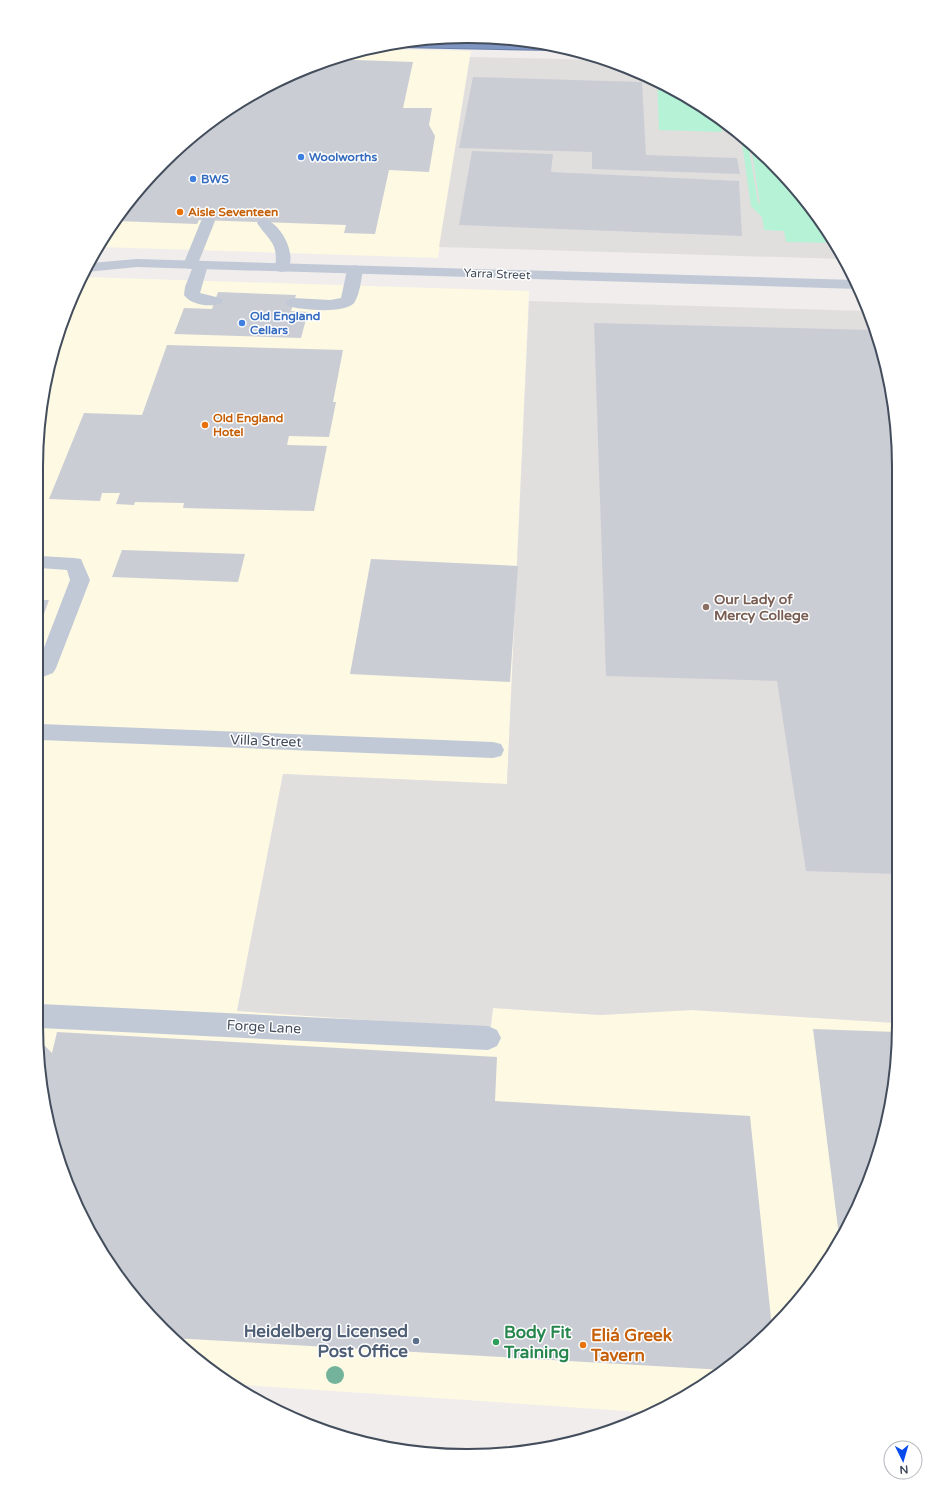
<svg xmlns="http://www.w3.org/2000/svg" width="935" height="1492" font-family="'Varela Round',sans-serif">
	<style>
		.commercial { fill: #fdf9e3 }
		.education { fill: #e1dede }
		.green { fill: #b5f2d6 }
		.building { fill: #cbcdd5 }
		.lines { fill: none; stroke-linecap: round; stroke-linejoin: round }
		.highway-casing { stroke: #6a80ac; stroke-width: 2 }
		.lane { fill: #c1c9d6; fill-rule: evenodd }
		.street { fill: #c1c9d6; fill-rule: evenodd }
		.highway { fill: #7f95c1; fill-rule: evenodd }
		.tree { fill: #74b39b }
		.shop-dot { fill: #3f7fe0; stroke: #fff; stroke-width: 1.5 }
		.food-dot { fill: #e8710a; stroke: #fff; stroke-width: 1.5 }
		.education-dot { fill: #8d6e63; stroke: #fff; stroke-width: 1.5 }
		.service-dot { fill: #5c6f8a; stroke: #fff; stroke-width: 1.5 }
		.leisure-dot { fill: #2e9e5b; stroke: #fff; stroke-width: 1.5 }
		.labels { text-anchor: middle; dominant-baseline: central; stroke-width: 3; stroke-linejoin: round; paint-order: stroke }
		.far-shop-label { font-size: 12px; font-weight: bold; fill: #366cbe; stroke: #fff; text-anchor: start }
		.far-food-label { font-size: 12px; font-weight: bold; fill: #c56008; stroke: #fff; text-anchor: start }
		.far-street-label { font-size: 12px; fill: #434d5c; stroke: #fff }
		.education-label { font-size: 14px; font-weight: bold; fill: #785e54; stroke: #fff; text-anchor: start }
		.street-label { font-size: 14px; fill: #434d5c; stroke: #fff }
		.near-service-label { font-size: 17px; font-weight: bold; fill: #4e5e75; stroke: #fff; text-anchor: end }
		.near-leisure-label { font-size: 17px; font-weight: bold; fill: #27864d; stroke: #fff; text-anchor: start }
		.near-food-label { font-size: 17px; font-weight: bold; fill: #c56008; stroke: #fff; text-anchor: start }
		.rim { fill: none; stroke: #434d5c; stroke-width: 2 }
	</style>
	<rect width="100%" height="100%" fill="#f0edec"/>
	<path class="commercial" d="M372 49 471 51 438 258 101 247 125 205 183 143 252 94 329 59Z
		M84 277 529 291 507 784 283 774 237 1011 440 1025 490 1034 493 1008 600 1015 692 1010 896 1023 895 1081 866 1190 810 1287 752 1349 707 1383 658 1412 643 1417 640 1412 230 1384 205 1367 162 1329 109 1264 59 1163 40 1081V411L69 302Z"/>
	<path class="education" d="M470 57 604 60 659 81 730 125 810 205 844 259 439 247Z
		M529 301 867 311 884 356 898 439 896 1023 692 1010 600 1015 493 1008 490 1034 440 1025 237 1011 283 774 507 784Z"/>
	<path class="green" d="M657 80 721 119 722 132 659 130Z
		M741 136 748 143 758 203 760 204 751 146 810 205 834 243 786 242 784 231 764 230 762 217 751 206Z"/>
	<path class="building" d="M328 59 413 62 403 108H432L429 125 435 136 429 172 389 170 375 234 344 233 346 225 199 220 197 224 116 221 125 205 183 143 252 94Z
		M473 77 642 82 646 155 737 158 740 174 592 169V152L459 148Z
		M472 151 553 154 551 172 739 181 742 236 459 225Z
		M218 292 296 295 291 311 308 312 301 338 174 334 184 308 212 309Z
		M594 323 874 330 884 356 898 439 896 874 806 871 777 681 606 676Z
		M167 345 343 350 333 402H336L329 437 289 436 287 445 327 446 314 511 183 508 184 503 135 502 134 505 116 504 120 493H102L100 501 49 499 84 413 142 415Z
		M122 550 245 554 238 582 112 577Z
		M371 559 518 566 510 682 350 674Z
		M40 600H49L40 625Z
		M813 1029 896 1032 895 1081 866 1190 839 1236Z
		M57 1032 497 1057 495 1101 750 1116 772 1328 752 1349 724 1370 172 1338 162 1329 109 1264 59 1163 40 1081V1041L52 1053Z"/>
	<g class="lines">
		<defs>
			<path id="highway" d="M411 40 526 42 557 47 552 50 399 47 394 44Z"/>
		</defs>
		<use href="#highway" class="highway-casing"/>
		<path class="lane" d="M208 217 213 218 215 221 199 261 206 262 208 265 200 293 220 298 223 301 220 304C209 307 191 305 184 295L185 287 192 269 185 268 183 265 201 221 203 218Z
			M264 219C281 223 298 255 287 271L282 272 277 271 275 268C279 243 269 241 257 223L259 220Z
			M355 265 360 267 363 270C361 280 360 294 354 303 345 314 300 310 288 306L285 303 288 300 293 298 330 300 341 298 347 270 350 267Z
			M40 556 74 558 81 559 90 580 56 668 53 673 40 678V658L70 580 67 570 40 568Z
			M40 1004 488 1026 497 1030 501 1038 497 1046 488 1050 40 1028Z"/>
		<path class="street" d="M137 259 856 280 859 289 137 267 86 272 91 263Z
			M40 724 493 742 501 744 504 750 501 756 493 758 40 740Z"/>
		<use href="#highway" class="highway"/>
	</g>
	<circle class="tree" cx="335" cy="1375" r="9"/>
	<g class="shop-dot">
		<circle cx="301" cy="157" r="4"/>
		<circle cx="193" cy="179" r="4"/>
		<circle cx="242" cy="323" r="4"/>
	</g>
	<g class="food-dot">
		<circle cx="180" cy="212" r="4"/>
		<circle cx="205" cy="425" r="4"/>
		<circle cx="583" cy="1345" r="4"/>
	</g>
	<circle class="education-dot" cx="706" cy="607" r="4"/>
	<circle class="service-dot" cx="416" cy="1341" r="4"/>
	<circle class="leisure-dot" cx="496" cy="1342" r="4"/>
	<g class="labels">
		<g class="far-shop-label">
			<text x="309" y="157">Woolworths</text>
			<text x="201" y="179">BWS</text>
			<text x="250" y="316">Old England<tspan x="250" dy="14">Cellars</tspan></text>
		</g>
		<g class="far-food-label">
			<text x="188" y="212">Aisle Seventeen</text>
			<text x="213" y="418">Old England<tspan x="213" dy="14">Hotel</tspan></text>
		</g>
		<g class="far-street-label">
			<text transform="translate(497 274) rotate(2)">Yarra Street</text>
		</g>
		<g class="education-label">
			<text x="714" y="599">Our Lady of<tspan x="714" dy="16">Mercy College</tspan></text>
		</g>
		<g class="street-label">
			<text transform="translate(266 741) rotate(2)">Villa Street</text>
			<text transform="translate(264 1027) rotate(3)">Forge Lane</text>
		</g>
		<g class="near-service-label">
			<text x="408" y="1331">Heidelberg Licensed<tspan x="408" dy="20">Post Office</tspan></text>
		</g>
		<g class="near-leisure-label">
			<text x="504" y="1332">Body Fit<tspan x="504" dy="20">Training</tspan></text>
		</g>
		<g class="near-food-label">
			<text x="591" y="1335">Eliá Greek<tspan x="591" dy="20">Tavern</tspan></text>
		</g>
	</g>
	<path d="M0 0H935V1492H0ZM467 43H468A424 424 0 0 1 892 467V1025A424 424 0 0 1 468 1449H467A424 424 0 0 1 43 1025V467A424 424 0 0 1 467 43Z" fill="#fff" fill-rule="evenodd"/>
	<path class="rim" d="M467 43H468A424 424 0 0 1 892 467V1025A424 424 0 0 1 468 1449H467A424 424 0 0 1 43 1025V467A424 424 0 0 1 467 43Z"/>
	<g transform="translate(903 1460) rotate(175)"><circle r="19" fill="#ffffff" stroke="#b4b8be"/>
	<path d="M0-3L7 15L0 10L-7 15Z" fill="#084bed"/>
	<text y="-6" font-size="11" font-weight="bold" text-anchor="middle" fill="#434d5c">N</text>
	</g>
</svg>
